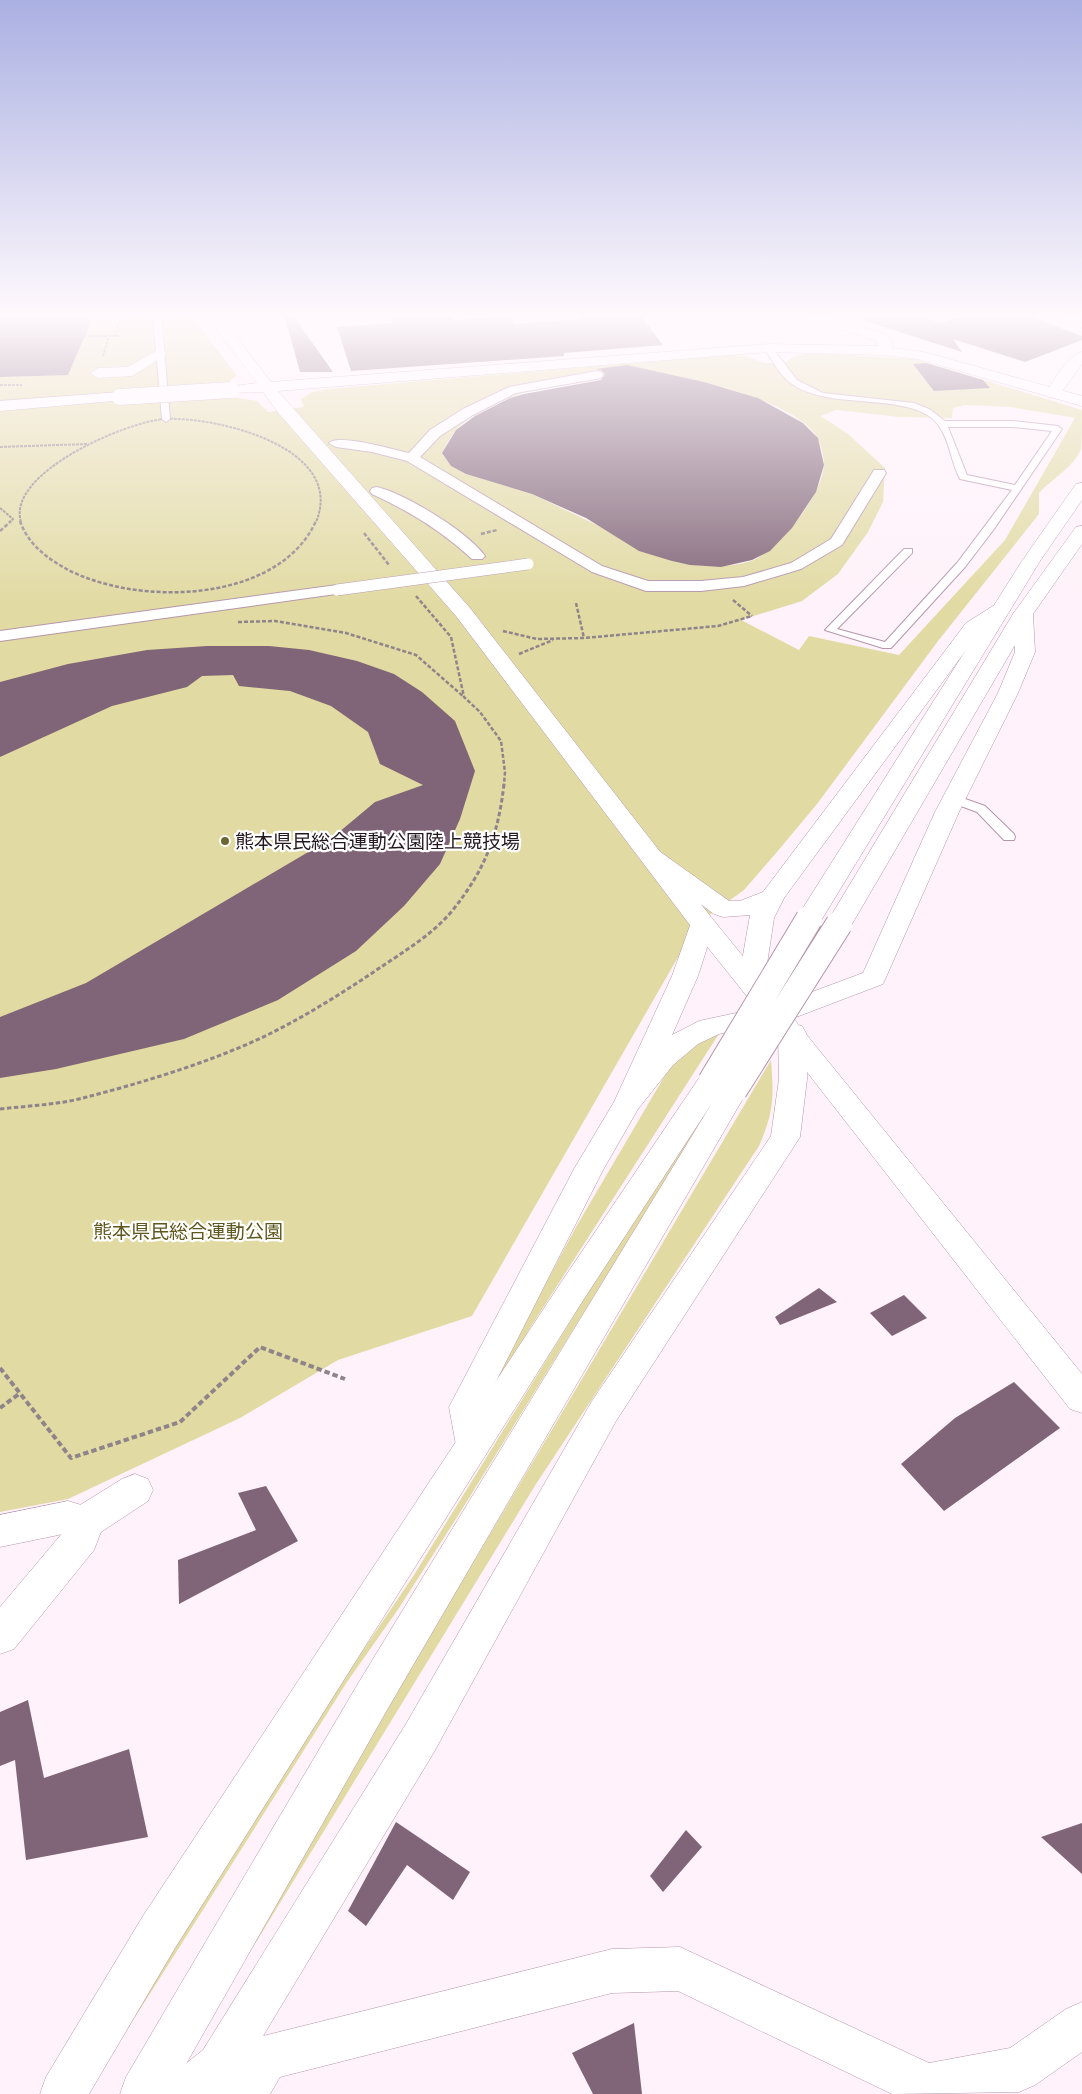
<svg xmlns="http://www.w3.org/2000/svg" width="1082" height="2094" font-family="'Space Grotesk','Noto Sans JP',sans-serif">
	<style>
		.green { fill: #e1daa2; fill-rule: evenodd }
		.building { fill: #806477 }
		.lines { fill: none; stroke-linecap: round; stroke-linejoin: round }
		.service-casing { stroke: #b596aa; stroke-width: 2 }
		.pedestrian-casing { stroke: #b596aa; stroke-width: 2 }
		.minor-casing { stroke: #b596aa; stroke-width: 1 }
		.tertiary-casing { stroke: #b596aa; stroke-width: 1 }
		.path-far3 { stroke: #90848b; stroke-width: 2; stroke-dasharray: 3 1; stroke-linecap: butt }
		.path-far2 { stroke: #90848b; stroke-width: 2.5; stroke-dasharray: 4 2; stroke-linecap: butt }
		.path-far1 { stroke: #90848b; stroke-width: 3; stroke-dasharray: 4.5 2.5; stroke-linecap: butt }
		.path { stroke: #90848b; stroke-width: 4; stroke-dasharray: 5.5 3; stroke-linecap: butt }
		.service { fill: #fff; fill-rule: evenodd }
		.pedestrian { fill: #fff; fill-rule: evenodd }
		.minor { fill: #fff; fill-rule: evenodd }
		.tertiary { fill: #fff; fill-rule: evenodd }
		.service-bridge-casing { stroke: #b596aa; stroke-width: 12; stroke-linecap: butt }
		.tertiary-bridge-far1-casing { stroke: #b596aa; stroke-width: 17; stroke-linecap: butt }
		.tertiary-bridge-casing { stroke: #b596aa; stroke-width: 28; stroke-linecap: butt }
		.service-bridge { stroke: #fff; stroke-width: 11 }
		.tertiary-bridge-far1 { stroke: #fff; stroke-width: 16 }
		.tertiary-bridge { stroke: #fff; stroke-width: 26 }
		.poi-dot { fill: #6c6632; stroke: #fff; stroke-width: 2 }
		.labels { text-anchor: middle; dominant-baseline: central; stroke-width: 4.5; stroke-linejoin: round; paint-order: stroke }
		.poi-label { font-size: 19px; fill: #241920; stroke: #fff; text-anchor: start }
		.park-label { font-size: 19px; fill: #5f571d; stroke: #fff }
	</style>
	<rect width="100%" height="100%" fill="#fff2fa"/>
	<path class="green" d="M0 314H190L237 376 227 383 231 397 257 401 268 412 304 407 301 399 312 392 328 389 729 355 746 356 764 363H784L795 356 814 353 915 359 1082 410C1082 421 1082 439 1081 449 1074 467 1052 479 1039 493V514L938 641 817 804 777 852 744 890 697 924 472 1316 338 1360 240 1418 68 1499 0 1512ZM610 378C641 379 674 377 704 383 733 388 805 411 818 439 821 444 824 458 824 464 824 493 778 552 751 561 725 569 698 567 672 561L532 494 466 474 451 466 442 453C446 446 450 436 456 430 491 394 562 381 610 378ZM965 405 1010 407 1075 418 1005 540 899 655 809 636 799 650 741 620 802 601 838 574 868 532 883 502 885 468 848 434 821 416 836 410 899 417 952 418 953 408Z
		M722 1029 530 1328 497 1384 490 1388 576 1227 674 1060 688 1045Z
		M754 1037 461 1511 399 1608 347 1682 120 2041 118 2040 307 1733 414 1575 605 1265Z
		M771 1060C774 1098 774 1111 759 1146L536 1484 187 2055 419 1654Z"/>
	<path class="building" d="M0 314H94L68 375 0 377Z
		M284 314H292L333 372H300Z
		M389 314H451L454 320 511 316 514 324 581 319 578 314H639L663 345 564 353V356L351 371 337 327 392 323Z
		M857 314H914L940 323 971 314H1024L1082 336V340L1025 362 953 339 962 352 856 318Z
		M926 363 983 380 990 388 934 391 913 364Z
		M627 365 704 382 758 398 803 423 818 438 824 465 816 492 792 528 770 551 752 560 721 567 690 565 672 561 639 551 586 518 532 494 466 474 451 466 442 453 456 430 475 416 510 398 524 394 601 380 605 374 601 370 596 369Z
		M207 646H269L309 650 357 661 394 674 422 692 455 721 475 771 460 819 440 864 404 906 356 951 278 1000 184 1039 56 1069 0 1078V1017L86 983 332 838 375 802 423 785 380 764 368 732 331 706 290 691 239 686 233 675 202 676 187 687 112 706 0 757V682L68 664 147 650Z
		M819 1288 837 1302 780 1325 775 1317Z
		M904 1295 927 1318 892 1336 870 1313Z
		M1014 1382 1060 1428 944 1511 901 1464 955 1418Z
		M266 1486 298 1541 179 1604 178 1560 256 1530 238 1493Z
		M28 1700 44 1778 129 1749 148 1837 26 1860 15 1760 0 1766V1712Z
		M396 1822 470 1872 453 1900 407 1865 366 1926 348 1911Z
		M1082 1823V1874L1041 1837Z
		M686 1830 702 1847 663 1892 650 1876Z
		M634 2023 642 2094H593L572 2053Z"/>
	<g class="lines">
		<defs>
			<path id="service" d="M153 314H161L170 419 166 422 162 419Z
				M765 346H771L797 380 823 393 914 403 929 409 945 421H1013L1058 426 1062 429 994 529 965 567 891 648H883L825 630 904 549H912V553L837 629 885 642 957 563 1012 490 960 479C951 463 950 441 939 426 915 390 831 412 792 384 780 376 772 360 764 348ZM948 427H1013L1052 431 1015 485 967 475Z
				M954 795 985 806 1014 834 1015 837 1014 840H1004L977 812 950 802 948 799Z"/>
			<path id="pedestrian" d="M597 371 601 372 603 375 601 378 516 393 473 415 440 436 420 457 602 566 648 581H701L743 577 791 563 831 539 874 470H884L886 473 842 545 801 569 744 586 701 591H646L592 572 407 461 372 452 336 447 329 443C338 433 395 450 409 453L430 430 463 409 509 387Z
				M377 487C406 494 468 532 485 556L482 559H472C442 531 409 511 372 494L370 491 372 488Z
				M337 585 343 587 345 590 343 593 0 641V631Z"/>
			<path id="minor" d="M206 314H236C230 320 215 320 207 318Z
				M1050 314H1070L1082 319V328L1052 317Z
				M159 349 164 350 166 353 164 356 132 376 98 378 90 373 98 368 128 367Z
				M1082 352V364L1058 397H1048L1045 394C1054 381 1067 355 1082 352Z
				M1000 604 1007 606 1010 610 1007 614 980 631 784 898 774 918 764 984 760 990 751 993 742 990 738 984 750 915 723 917 714 914 643 861 639 856 643 851 651 849 659 851 729 901H740L763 892 966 623 993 606Z
				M1023 608 1030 610 1033 614 1035 652 1018 693 959 812 883 984 799 1016 719 1034 698 1044 673 1065 638 1109 603 1170 483 1407 490 1445 485 1456 473 1460 461 1456 456 1445 449 1407 574 1169 614 1102 672 976 693 917 702 915 711 917 715 923 698 976 672 1035 699 1021 782 1003 863 973 935 812 998 693 1015 652 1013 614 1016 610Z
				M792 1024 802 1026 806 1033 807 1079 800 1137 616 1421 434 1752 263 2036 612 1949 680 1947 929 2063 1010 2048 1066 2009 1082 2002V2052L1035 2085 1019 2092 892 2094 678 1991 612 1993 280 2077 270 2094H163L169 2077 203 2050 406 1724 592 1401 771 1136 779 1079 778 1033 782 1026Z
				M68 1501 98 1510 103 1522 98 1534 85 1538 68 1533 0 1547V1515Z"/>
			<path id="tertiary" d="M205 314H219L271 382 768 344 878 346 877 341 801 317 799 314H821L888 335 893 344 892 348 924 352 1082 396V406L918 359 884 355 768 352 278 391 470 608 711 917 1082 1374V1413L1070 1409 782 1040 693 929 456 616 280 415 263 392 226 393 223 390 226 387 257 383Z
				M120 392 125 394 128 397 125 400 0 411V401Z
				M1082 483V500L1040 561 822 919 818 925 809 927 800 925 796 919 1022 561 1076 484Z
				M1082 526V544L1033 614 852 924 848 930 839 932 830 930 826 924 1013 614 1076 527Z
				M711 1072 721 1075 725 1083 734 1080 744 1083 748 1090 387 1710 169 2094H120L126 2077 359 1682 712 1103 582 1302 175 1948 89 2094H40L46 2077 143 1916 560 1284 701 1075Z
				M135 1474 148 1479 153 1490 148 1501 101 1532 94 1550 14 1649 0 1654V1607L65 1530 72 1510 122 1479Z"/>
		</defs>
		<use href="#service" class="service-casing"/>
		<use href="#pedestrian" class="pedestrian-casing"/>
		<use href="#minor" class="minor-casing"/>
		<use href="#tertiary" class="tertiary-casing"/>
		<path class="path-far3" d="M0 321 121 318
			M115 336 122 314
			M0 337 120 336
			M103 356 109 336
			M0 385H22
			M0 447 87 444
			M0 508 13 519 10 522
			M21 522C6 473 126 422 164 419 215 416 347 447 316 522"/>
		<path class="path-far2" d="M20 521C27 542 44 556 63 567 133 607 278 605 316 521
			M0 531 11 521
			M364 533 389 565
			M481 534 497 530
			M416 596 451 637 464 697 480 712 501 741 505 772 504 785
			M733 600 752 616
			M576 603 584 638
			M238 622 275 621 346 633 416 655 464 697
			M503 631 537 639 584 638 718 626 752 616
			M519 654 553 640"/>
		<path class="path-far1" d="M0 1109C26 1106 53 1105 79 1099 138 1084 205 1064 261 1038 301 1019 341 994 378 969 403 952 432 935 452 911 485 870 498 836 504 784"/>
		<path class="path" d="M0 1368 71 1458 180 1422 260 1347 345 1379
			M0 1408 19 1394"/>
		<use href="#service" class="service"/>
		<use href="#pedestrian" class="pedestrian"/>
		<use href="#minor" class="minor"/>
		<use href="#tertiary" class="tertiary"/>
		<defs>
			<path id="service-bridge" d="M337 590 528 564"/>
			<path id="tertiary-bridge-far1" d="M120 397 231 390"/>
			<path id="tertiary-bridge" d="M711 1082 809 919
				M734 1090 839 924"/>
		</defs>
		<use href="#service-bridge" class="service-bridge-casing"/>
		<use href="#tertiary-bridge-far1" class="tertiary-bridge-far1-casing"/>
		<use href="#tertiary-bridge" class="tertiary-bridge-casing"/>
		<use href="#service-bridge" class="service-bridge"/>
		<use href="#tertiary-bridge-far1" class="tertiary-bridge-far1"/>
		<use href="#tertiary-bridge" class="tertiary-bridge"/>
	</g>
	<linearGradient id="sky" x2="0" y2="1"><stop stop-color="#aab0e2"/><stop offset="0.52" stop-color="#fff9fd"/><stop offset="1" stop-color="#fff9fd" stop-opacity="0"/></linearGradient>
	<rect width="1082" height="607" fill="url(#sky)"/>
	<circle class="poi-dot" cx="225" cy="841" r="5"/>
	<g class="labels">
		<g class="poi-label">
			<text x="235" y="841">熊本県民総合運動公園陸上競技場</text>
		</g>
		<g class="park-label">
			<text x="188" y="1231">熊本県民総合運動公園</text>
		</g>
	</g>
</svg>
